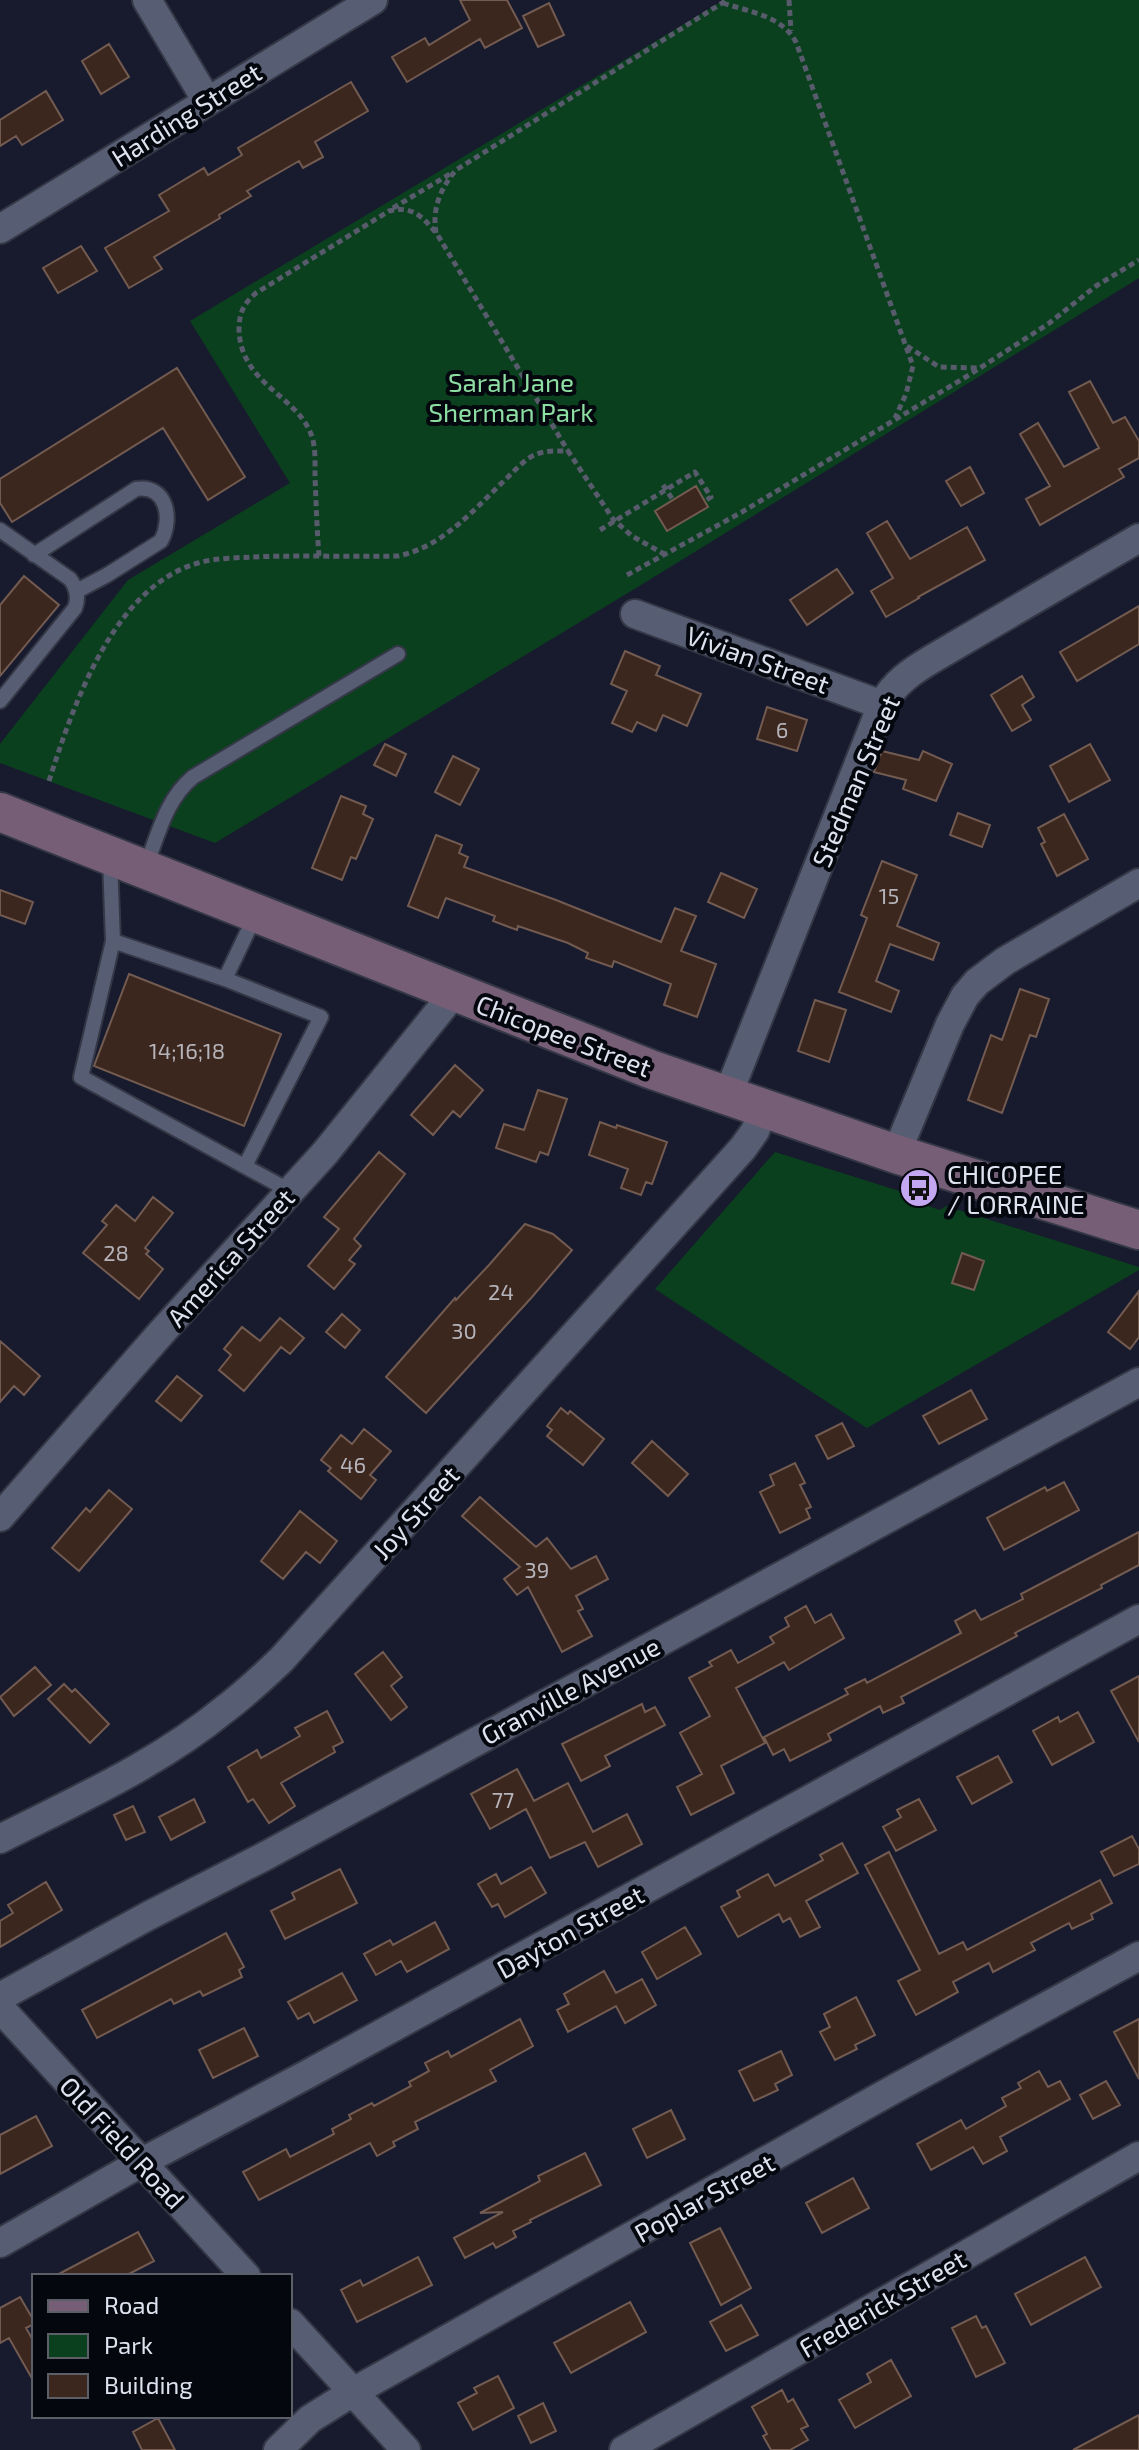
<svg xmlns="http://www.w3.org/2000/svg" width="1139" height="2450" font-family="'Exo 2',sans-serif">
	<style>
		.green { fill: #0b401f }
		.building { fill: #3b271e; stroke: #735b51; stroke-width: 2 }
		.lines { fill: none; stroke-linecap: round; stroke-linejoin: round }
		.service-casing { stroke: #343745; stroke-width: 18 }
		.minor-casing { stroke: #343745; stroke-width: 32 }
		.secondary-casing { stroke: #343745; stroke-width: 42 }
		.path { stroke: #575b6b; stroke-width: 5; stroke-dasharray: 6 4; stroke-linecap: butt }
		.service { stroke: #575e73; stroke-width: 14 }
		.minor { stroke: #575e73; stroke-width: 28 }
		.secondary { stroke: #765e76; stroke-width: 38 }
		.labels { text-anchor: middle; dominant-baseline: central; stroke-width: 8; stroke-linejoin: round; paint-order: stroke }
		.number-label { font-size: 22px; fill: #b6b4bb }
		.street-label { font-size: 26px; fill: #dfe3ef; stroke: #05070e }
		.park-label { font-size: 26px; fill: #8ddea3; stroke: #05070e }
		.poi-label { font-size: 26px; fill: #dfe3ef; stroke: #05070e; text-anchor: start }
	</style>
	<rect width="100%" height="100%" fill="#171b2d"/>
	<path class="green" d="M724 0H1139V278L641 585 215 843 0 763V744L128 580 290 483 190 321Z
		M775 1152 925 1199 928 1206 940 1210 946 1206 1139 1267V1270L867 1428 655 1289Z"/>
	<path class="building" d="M460 0H507L522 28 485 48 480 39 407 82 392 57 425 38 429 45 470 20Z
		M549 3 564 35 538 47 523 16Z
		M109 44 129 77 101 94 82 61Z
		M351 82 368 111 315 142 323 157 303 168 299 161 247 191 251 196 219 215 220 218 154 257 162 269 129 288 105 248 169 211 159 195 204 168 208 175 242 155 238 148Z
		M46 91 63 120 22 145 16 136 0 146V120Z
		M81 246 97 271 58 293 43 268Z
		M177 368 245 477 208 500 163 428 12 522 0 503V479Z
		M1090 381 1113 423 1125 417 1139 441V458L1119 469 1124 477 1040 525 1026 499 1050 486 1020 434 1038 423 1064 467 1099 448 1069 392Z
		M970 467 984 493 961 506 946 481Z
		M696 486 708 507 667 531 655 511Z
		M887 521 910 559 967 527 985 560 918 597 919 598 886 617 871 591 893 578 867 533Z
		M837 569 853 593 807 625 790 600Z
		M24 576 59 605 0 676V605Z
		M1139 606V644L1077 681 1060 652Z
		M625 651 660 666 656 675 701 694 687 726 663 715 656 731 637 722 632 732 612 723 627 691 611 684Z
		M1022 676 1034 697 1022 705 1031 720 1012 731 991 695Z
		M767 707 807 720 797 751 757 739Z
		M385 744 406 754 396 776 374 765Z
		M1090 744 1110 780 1069 802 1050 766Z
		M882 751 919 760 923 751 952 764 936 801 903 789 906 780 874 772Z
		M453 756 479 769 460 805 435 792Z
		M341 796 366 806 363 814 373 819 356 859 351 857 342 880 312 868Z
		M958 813 990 825 982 847 950 835Z
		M1064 814 1088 859 1057 876 1041 844 1045 842 1038 828Z
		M436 835 462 845 459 853 468 857 464 867 556 900 661 942 675 908 696 916 681 951 716 964 697 1017 664 1005 671 984 614 961 612 967 586 958 588 953 568 943 518 926 517 930 493 921 495 916 446 898 438 918 408 906Z
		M882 861 917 875 897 926 939 943 933 960 890 944 876 981 899 991 891 1012 839 992 867 918 861 915Z
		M721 873 757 889 744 918 708 902Z
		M0 890 33 902 25 924 0 915Z
		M129 974 281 1034 244 1126 94 1066Z
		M1020 989 1049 999 1036 1037 1030 1035 1002 1113 968 1100 991 1035 1002 1040Z
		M815 1000 846 1010 829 1062 798 1051Z
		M455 1065 483 1090 460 1117 453 1111 433 1135 411 1115Z
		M538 1090 567 1099 548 1155 540 1152 536 1162 496 1148 504 1124 524 1130Z
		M600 1122 616 1128 617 1125 667 1142 652 1184 646 1182 641 1195 621 1188 628 1169 589 1155Z
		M379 1152 405 1174 354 1239 361 1246 349 1260 355 1264 334 1289 308 1266 339 1229 324 1217Z
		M153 1197 173 1213 145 1248 149 1251 146 1254 163 1269 139 1299 83 1253 107 1225 102 1221 116 1205 135 1221Z
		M525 1224 553 1234 572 1250 532 1297 426 1413 386 1377 455 1298 456 1300 489 1265Z
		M962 1253 984 1261 974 1290 952 1283Z
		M1139 1291V1337L1130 1349 1108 1332Z
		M342 1314 360 1330 345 1348 326 1332Z
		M280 1318 304 1338 290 1354 281 1347 244 1391 219 1370 231 1355 224 1349 242 1327 260 1341Z
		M0 1341 40 1376 24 1395 14 1386 0 1402Z
		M177 1376 202 1396 181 1421 156 1401Z
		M971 1390 987 1419 939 1444 923 1416Z
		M561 1408 568 1414 570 1411 604 1439 583 1465 547 1436 552 1430 547 1426Z
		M842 1423 854 1446 828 1459 816 1436Z
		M364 1429 391 1451 370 1475 376 1480 361 1499 328 1471 331 1468 321 1460 341 1435 352 1444Z
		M652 1441 688 1474 668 1496 632 1463Z
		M795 1463 805 1483 800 1485 811 1507 806 1509 810 1518 780 1533 760 1492 774 1485 770 1475Z
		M1064 1482 1079 1510 1004 1550 987 1518 1045 1487 1047 1491Z
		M109 1490 132 1509 79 1571 52 1548 86 1508 90 1512Z
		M480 1497 536 1547 547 1538 571 1569 596 1556 608 1579 576 1596 583 1609 578 1611 592 1636 562 1652 528 1587 517 1595 504 1579 520 1567 462 1516Z
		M300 1511 337 1541 320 1563 306 1552 283 1579 261 1561Z
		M1139 1532V1565L1101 1585 1102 1588 1015 1633 1017 1636 901 1697 904 1703 883 1713 880 1706 828 1734 831 1740 790 1761 784 1749 773 1755 764 1737 848 1694 845 1689 865 1679 867 1683 961 1633 955 1621 975 1610 981 1620 1023 1599 1021 1594Z
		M806 1606 815 1623 831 1614 844 1638 789 1670 784 1662 736 1688 765 1743 721 1766 734 1793 691 1815 677 1787 702 1774 680 1733 710 1716 689 1678 712 1666 709 1662 731 1650 738 1663 774 1643 770 1637 789 1626 785 1618Z
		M383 1652 402 1677 391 1686 407 1707 391 1720 355 1674Z
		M35 1667 51 1685 14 1716 0 1697Z
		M1139 1676V1742L1111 1691Z
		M64 1684 72 1692 75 1689 109 1724 90 1743 48 1699Z
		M642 1704 645 1712 655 1707 665 1725 605 1756 610 1766 581 1781 562 1744Z
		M327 1711 343 1742 333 1747 335 1752 281 1783 295 1806 269 1823 253 1799 248 1802 228 1767 257 1750 261 1758 300 1736 295 1728Z
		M1078 1712 1094 1742 1052 1765 1033 1731 1058 1717 1060 1722Z
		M998 1756 1012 1782 972 1804 957 1777Z
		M517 1769 534 1801 568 1783 593 1832 627 1814 642 1844 598 1867 585 1842 550 1858 526 1809 490 1829 471 1794Z
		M194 1799 205 1822 171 1840 159 1817Z
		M919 1799 936 1830 896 1851 883 1827 901 1817 897 1810Z
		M133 1806 145 1832 126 1840 114 1815Z
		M1132 1836 1139 1849V1864L1114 1876 1101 1852Z
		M842 1843 858 1873 806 1901 820 1927 800 1937 790 1918 783 1922 779 1914 738 1937 721 1907 740 1897 737 1891 768 1874 775 1886 823 1860 820 1855Z
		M889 1852 939 1954 963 1942 967 1950 1100 1880 1112 1903 1091 1914 1093 1919 1072 1929 1069 1923 1031 1943 1035 1950 993 1972 989 1963 953 1982 958 1992 916 2015 898 1981 920 1970 865 1865Z
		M531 1867 546 1893 505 1917 498 1904 492 1907 478 1884 496 1874 501 1884Z
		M340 1869 357 1903 285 1939 271 1911 295 1899 292 1893Z
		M46 1882 62 1910 0 1947V1921L13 1913 8 1905Z
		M435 1922 449 1949 407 1972 401 1961 376 1975 364 1954 390 1940 393 1945Z
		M685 1927 701 1954 657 1979 642 1952Z
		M226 1933 244 1967 239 1970 242 1977 203 1996 200 1991 174 2004 171 1999 97 2038 82 2010Z
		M604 1971 616 1993 642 1979 656 2005 625 2023 616 2006 568 2032 557 2010 569 2004 564 1994Z
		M342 1973 357 2000 314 2023 309 2013 298 2019 288 2002Z
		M856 1997 875 2035 855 2045 857 2049 835 2060 820 2032 830 2027 824 2014Z
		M520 2019 533 2046 490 2070 496 2081 415 2122 418 2129 393 2142 395 2146 377 2156 370 2143 259 2200 243 2172 286 2149 290 2157 334 2134 332 2129 351 2119 349 2115 372 2103 374 2106 411 2086 409 2082 429 2071 425 2063 448 2051 451 2057Z
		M1139 2019V2079L1114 2032Z
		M244 2028 258 2056 213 2078 199 2050Z
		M781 2051 792 2075 775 2084 778 2090 754 2101 739 2071Z
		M1039 2071 1048 2087 1060 2081 1070 2099 1000 2137 1007 2151 983 2164 973 2147 931 2170 917 2144 961 2120 966 2129 1006 2106 1002 2098 1021 2088 1018 2083Z
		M1106 2081 1120 2105 1093 2119 1080 2095Z
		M671 2110 685 2139 647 2158 633 2129Z
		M36 2116 52 2146 0 2174V2135Z
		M585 2153 601 2185 530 2220 531 2222 513 2231 516 2237 496 2248 493 2243 465 2258 454 2238 503 2212 480 2213 540 2181 538 2176Z
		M853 2178 869 2208 822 2233 806 2203Z
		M720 2228 751 2288 721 2305 690 2243Z
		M138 2232 154 2261 125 2276H55Z
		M418 2257 432 2285 357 2322 341 2290 360 2280 363 2286Z
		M1085 2257 1101 2287 1031 2325 1015 2294Z
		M20 2297 34 2321V2324L26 2328 34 2342V2382L9 2338 0 2343V2308Z
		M630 2302 646 2332 571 2373 554 2343Z
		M741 2305 758 2335 726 2351 710 2322Z
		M976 2316 982 2328 986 2326 1005 2363 976 2377 952 2328Z
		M891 2360 911 2396 855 2428 839 2400 871 2382 867 2374Z
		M498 2376 514 2408 473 2430 458 2403 477 2393 474 2388Z
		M782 2390 788 2402 793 2399 808 2426 801 2429 808 2440 790 2450H771L763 2436 767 2434 752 2407Z
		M543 2403 556 2431 531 2443 518 2416Z
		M1139 2415V2450H1073Z
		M158 2418 175 2450H142L133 2432Z"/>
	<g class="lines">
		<defs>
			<path id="service" d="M0 530 70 579C77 588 79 597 75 608L0 701
				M34 555 136 489C167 484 173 519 161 541L107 575 77 591
				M110 860 113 941 81 1077 290 1191
				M146 866C158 835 166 799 193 777L398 654
				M113 941 225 979 321 1017 245 1166
				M225 979 256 914"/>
			<path id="minor" d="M147 0 207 101
				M0 229 373 0
				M635 614 882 705
				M727 1097 882 705C894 683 912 671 932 659L1139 538
				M896 1154 950 1024 965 996 977 982 1005 961 1139 883
				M0 1517 161 1333 325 1153 454 993
				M0 1839C77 1800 158 1764 225 1709 245 1694 263 1677 281 1660L743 1148 755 1131 763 1110
				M0 1997 148 1916 267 1855 1139 1382
				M0 2008 246 2276
				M0 2243 142 2162 306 2075 1139 1619
				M290 2323 406 2450
				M278 2450 310 2419 353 2392 896 2088 1139 1956
				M624 2450 1139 2156"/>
			<path id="secondary" d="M0 812 650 1069 896 1154 1139 1230"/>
		</defs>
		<use href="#service" class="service-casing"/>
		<use href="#minor" class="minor-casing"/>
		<use href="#secondary" class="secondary-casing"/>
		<path class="path" d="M789 0 791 31
			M723 3C749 12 781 15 796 42L913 366 906 394 895 418
			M393 208 450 174
			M436 233C432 209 440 189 456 170L727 0
			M907 346 939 367 978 368
			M663 485 673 500
			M600 530 695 472 711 497 705 501
			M319 556C317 530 316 503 315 476 315 463 316 447 311 434 296 395 241 384 239 330 239 314 243 304 256 293L389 211C412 205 423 217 437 234L568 451
			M627 575 742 512 969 375 1048 324 1096 286 1139 260
			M49 781C73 706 113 587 198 563 215 558 235 558 252 557 301 555 350 557 398 556 445 546 475 508 508 477 517 468 526 458 537 454 547 450 558 451 568 451L613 519 632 536 664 554"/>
		<use href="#service" class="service"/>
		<use href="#minor" class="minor"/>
		<use href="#secondary" class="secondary"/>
	</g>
	<defs>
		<symbol id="bus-disc" viewBox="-11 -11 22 22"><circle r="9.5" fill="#c4a7f1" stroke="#05070e"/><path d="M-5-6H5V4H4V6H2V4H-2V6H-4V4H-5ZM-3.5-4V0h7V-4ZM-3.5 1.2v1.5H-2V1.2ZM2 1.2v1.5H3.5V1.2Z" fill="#111"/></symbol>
	</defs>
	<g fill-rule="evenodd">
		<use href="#bus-disc" x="897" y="1166" width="44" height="44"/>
	</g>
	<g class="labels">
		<g class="number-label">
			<text x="782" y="729">6</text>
			<text x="889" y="895">15</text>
			<text x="187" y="1050">14;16;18</text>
			<text x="116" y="1252">28</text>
			<text x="501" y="1291">24</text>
			<text x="464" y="1330">30</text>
			<text x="353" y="1464">46</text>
			<text x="537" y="1569">39</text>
			<text x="503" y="1799">77</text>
		</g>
		<g class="street-label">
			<text transform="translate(186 114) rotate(-32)">Harding Street</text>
			<text transform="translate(758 659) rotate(20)">Vivian Street</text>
			<text transform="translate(855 781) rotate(-67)">Stedman Street</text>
			<text transform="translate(564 1035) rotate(21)">Chicopee Street</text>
			<text transform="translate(230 1257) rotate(-48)">America Street</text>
			<text transform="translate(415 1512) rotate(-48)">Joy Street</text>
			<text transform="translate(570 1690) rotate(-28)">Granville Avenue</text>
			<text transform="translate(570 1931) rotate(-29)">Dayton Street</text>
			<text transform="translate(123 2142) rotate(47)">Old Field Road</text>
			<text transform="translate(704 2197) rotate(-29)">Poplar Street</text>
			<text transform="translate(882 2303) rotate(-30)">Frederick Street</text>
		</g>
		<g class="park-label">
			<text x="511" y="381">Sarah Jane<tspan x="511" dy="30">Sherman Park</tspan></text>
		</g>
		<g class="poi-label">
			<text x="947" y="1173">CHICOPEE<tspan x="947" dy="30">/ LORRAINE</tspan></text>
		</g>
	</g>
	<rect x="32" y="2274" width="260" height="144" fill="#05070e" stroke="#5c5f68" stroke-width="2"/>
	<rect x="48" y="2300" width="40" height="12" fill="#765e76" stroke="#5c5f68" stroke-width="2"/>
	<text x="104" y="2314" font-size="24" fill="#dfe3ef">Road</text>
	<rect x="48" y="2334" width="40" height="24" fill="#0b401f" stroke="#5c5f68" stroke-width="2"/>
	<text x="104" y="2354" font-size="24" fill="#dfe3ef">Park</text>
	<rect x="48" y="2374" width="40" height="24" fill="#3b271e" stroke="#5c5f68" stroke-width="2"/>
	<text x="104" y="2394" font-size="24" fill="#dfe3ef">Building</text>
</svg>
